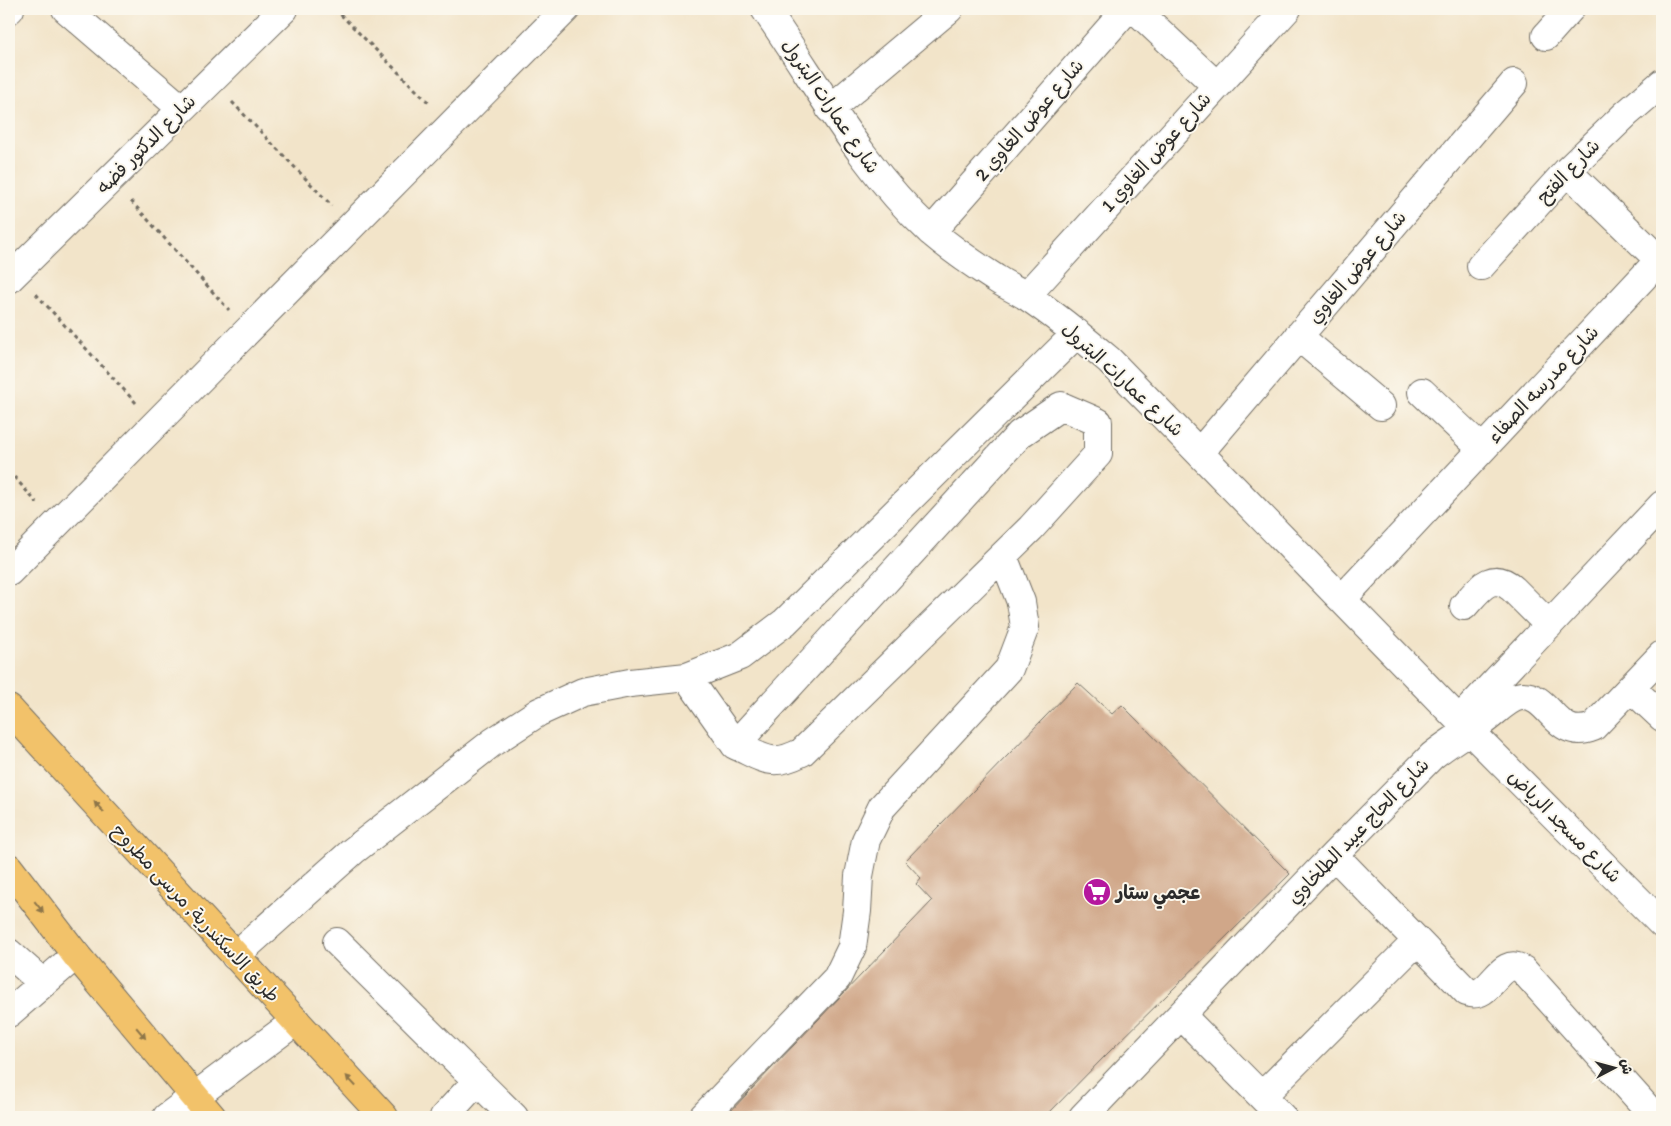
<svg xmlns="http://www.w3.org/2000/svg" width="1671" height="1126" font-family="Itim,'Playpen Sans Arabic',sans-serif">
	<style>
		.building { fill: #d0a789 }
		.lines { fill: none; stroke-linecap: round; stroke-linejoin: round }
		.minor-casing { stroke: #716c62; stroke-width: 30 }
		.major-casing { stroke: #716c62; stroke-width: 30 }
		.path { stroke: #716c62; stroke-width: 3; stroke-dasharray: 4 4; stroke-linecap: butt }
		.minor { stroke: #fff; stroke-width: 28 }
		.major { stroke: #f2c26a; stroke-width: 28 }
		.oneway { fill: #8e764a }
		.labels { text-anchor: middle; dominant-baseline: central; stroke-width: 4; stroke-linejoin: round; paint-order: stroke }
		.street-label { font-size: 19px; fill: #2b2b2b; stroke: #fbf7ec }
		.poi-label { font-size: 19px; font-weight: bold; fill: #2b2b2b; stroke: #fbf7ec; text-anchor: start }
	</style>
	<rect width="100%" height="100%" fill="#fbf7ec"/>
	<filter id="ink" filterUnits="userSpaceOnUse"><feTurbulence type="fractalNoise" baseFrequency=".02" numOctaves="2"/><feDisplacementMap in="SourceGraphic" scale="10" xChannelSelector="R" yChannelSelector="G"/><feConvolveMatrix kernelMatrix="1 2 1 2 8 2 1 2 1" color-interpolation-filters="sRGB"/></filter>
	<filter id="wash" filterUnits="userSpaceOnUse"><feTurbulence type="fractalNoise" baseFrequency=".0096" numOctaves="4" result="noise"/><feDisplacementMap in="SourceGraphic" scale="20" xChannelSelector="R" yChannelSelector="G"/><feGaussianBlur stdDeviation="1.12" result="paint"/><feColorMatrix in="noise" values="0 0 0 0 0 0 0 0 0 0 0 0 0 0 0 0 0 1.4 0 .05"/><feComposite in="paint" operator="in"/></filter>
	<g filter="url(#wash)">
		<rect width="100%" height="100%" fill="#f2e4c9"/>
		<g id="blocks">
			<path class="building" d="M1078 683 1112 714 1122 705 1290 874 1107 1054 1045 1117H725L932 901 916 884 921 878 905 861Z"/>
		</g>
	</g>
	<g filter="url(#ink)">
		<use href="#blocks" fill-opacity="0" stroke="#716c62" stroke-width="1"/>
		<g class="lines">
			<defs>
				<path id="minor" d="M66 9 182 109
					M765 9C818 85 861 167 930 231 950 248 973 264 995 278 1005 285 1017 290 1028 297 1056 316 1083 338 1109 360L1459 720 1662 924
					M1135 9 1217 86
					M9 10 10 9
					M1546 36 1570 9
					M830 109 949 9
					M931 232 1127 9
					M1481 266 1567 171 1626 114 1662 83
					M9 279 284 9
					M1026 296 1287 9
					M1298 336 1381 406
					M1422 392 1482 449
					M1200 452 1514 83
					M9 572 566 9
					M1342 599 1652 268 1655 260 1652 253 1567 171
					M1464 606C1478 591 1491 569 1513 589L1549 625
					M687 677 735 745 1020 434 1061 406 1098 422V454L1031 528 802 752C771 768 764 758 735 745
					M1631 688 1662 717
					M1459 720 1662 505
					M1334 855 1467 992C1492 1002 1499 953 1523 970L1655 1117
					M337 942 514 1117
					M9 953 43 983
					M235 956 353 851 493 742 539 712 583 692 630 683 687 677 740 656 785 622 1077 333
					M9 1013 76 955
					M1181 1015 1282 1117
					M1262 1096 1417 941
					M167 1117 296 1021
					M444 1117 477 1081
					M703 1117 837 978 852 947 857 911 859 876 866 840 882 807 1009 669 1025 627 1021 602 1003 556
					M1083 1117 1334 855 1432 756C1448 743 1465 733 1483 721 1494 714 1507 698 1521 696 1551 694 1555 742 1593 727L1662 655"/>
				<path id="major" d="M9 709 384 1117
					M9 868 76 955 212 1117"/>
			</defs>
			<use href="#minor" class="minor-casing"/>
			<use href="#major" class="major-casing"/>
			<path class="path" d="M335 9 431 105
				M232 102 332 206
				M131 201 229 310
				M36 294 136 403
				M9 471 37 503"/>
			<use href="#minor" class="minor"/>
			<use href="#major" class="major"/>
		</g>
		<defs><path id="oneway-solid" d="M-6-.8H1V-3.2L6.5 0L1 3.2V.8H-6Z" transform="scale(1.25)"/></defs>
		<g class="oneway">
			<use href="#oneway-solid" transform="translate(99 807) rotate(-133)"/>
			<use href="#oneway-solid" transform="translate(39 907) rotate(52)"/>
			<use href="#oneway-solid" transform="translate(141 1033) rotate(50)"/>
			<use href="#oneway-solid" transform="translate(351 1081) rotate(-133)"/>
		</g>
	</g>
	<defs>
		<symbol id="supermarket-disc" viewBox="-11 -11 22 22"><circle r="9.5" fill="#b5179e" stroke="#fbf7ec"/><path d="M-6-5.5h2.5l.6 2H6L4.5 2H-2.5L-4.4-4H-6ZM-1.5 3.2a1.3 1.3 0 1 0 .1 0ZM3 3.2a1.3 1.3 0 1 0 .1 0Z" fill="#fff"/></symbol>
	</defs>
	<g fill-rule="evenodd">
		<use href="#supermarket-disc" x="1081" y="876" width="32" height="32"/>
	</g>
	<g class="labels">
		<g class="street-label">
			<text transform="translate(831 106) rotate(56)">شارع عمارات البترول</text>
			<text transform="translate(1029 120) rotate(-49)">شارع عوض الغاوي 2</text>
			<text transform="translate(146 144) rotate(-45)">شارع الدكتور فضه</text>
			<text transform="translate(1156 152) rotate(-48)">شارع عوض الغاوي 1</text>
			<text transform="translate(1568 171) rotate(-46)">شارع الفتح</text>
			<text transform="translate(1357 267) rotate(-50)">شارع عوض الغاوي</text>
			<text transform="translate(1123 379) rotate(43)">شارع عمارات البترول</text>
			<text transform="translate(1543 384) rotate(-47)">شارع مدرسه الصفاء</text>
			<text transform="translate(1565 826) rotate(45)">شارع مسجد الرياض</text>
			<text transform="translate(1358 831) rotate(-46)">شارع الحاج عبيد الطلخاوي</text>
			<text transform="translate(196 913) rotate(47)">طريق الاسكندرية, مرسى مطروح</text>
		</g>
		<g class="poi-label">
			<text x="1116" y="892">عجمي ستار</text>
		</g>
	</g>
	<rect width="1671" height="1126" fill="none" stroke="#fbf7ec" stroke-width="30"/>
	<g transform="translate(1614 1068) rotate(84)" stroke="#fbf7ec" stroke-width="4" paint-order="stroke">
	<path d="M0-4L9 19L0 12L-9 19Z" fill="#2b2b2b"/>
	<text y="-8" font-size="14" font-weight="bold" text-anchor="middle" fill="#2b2b2b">ش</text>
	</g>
</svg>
